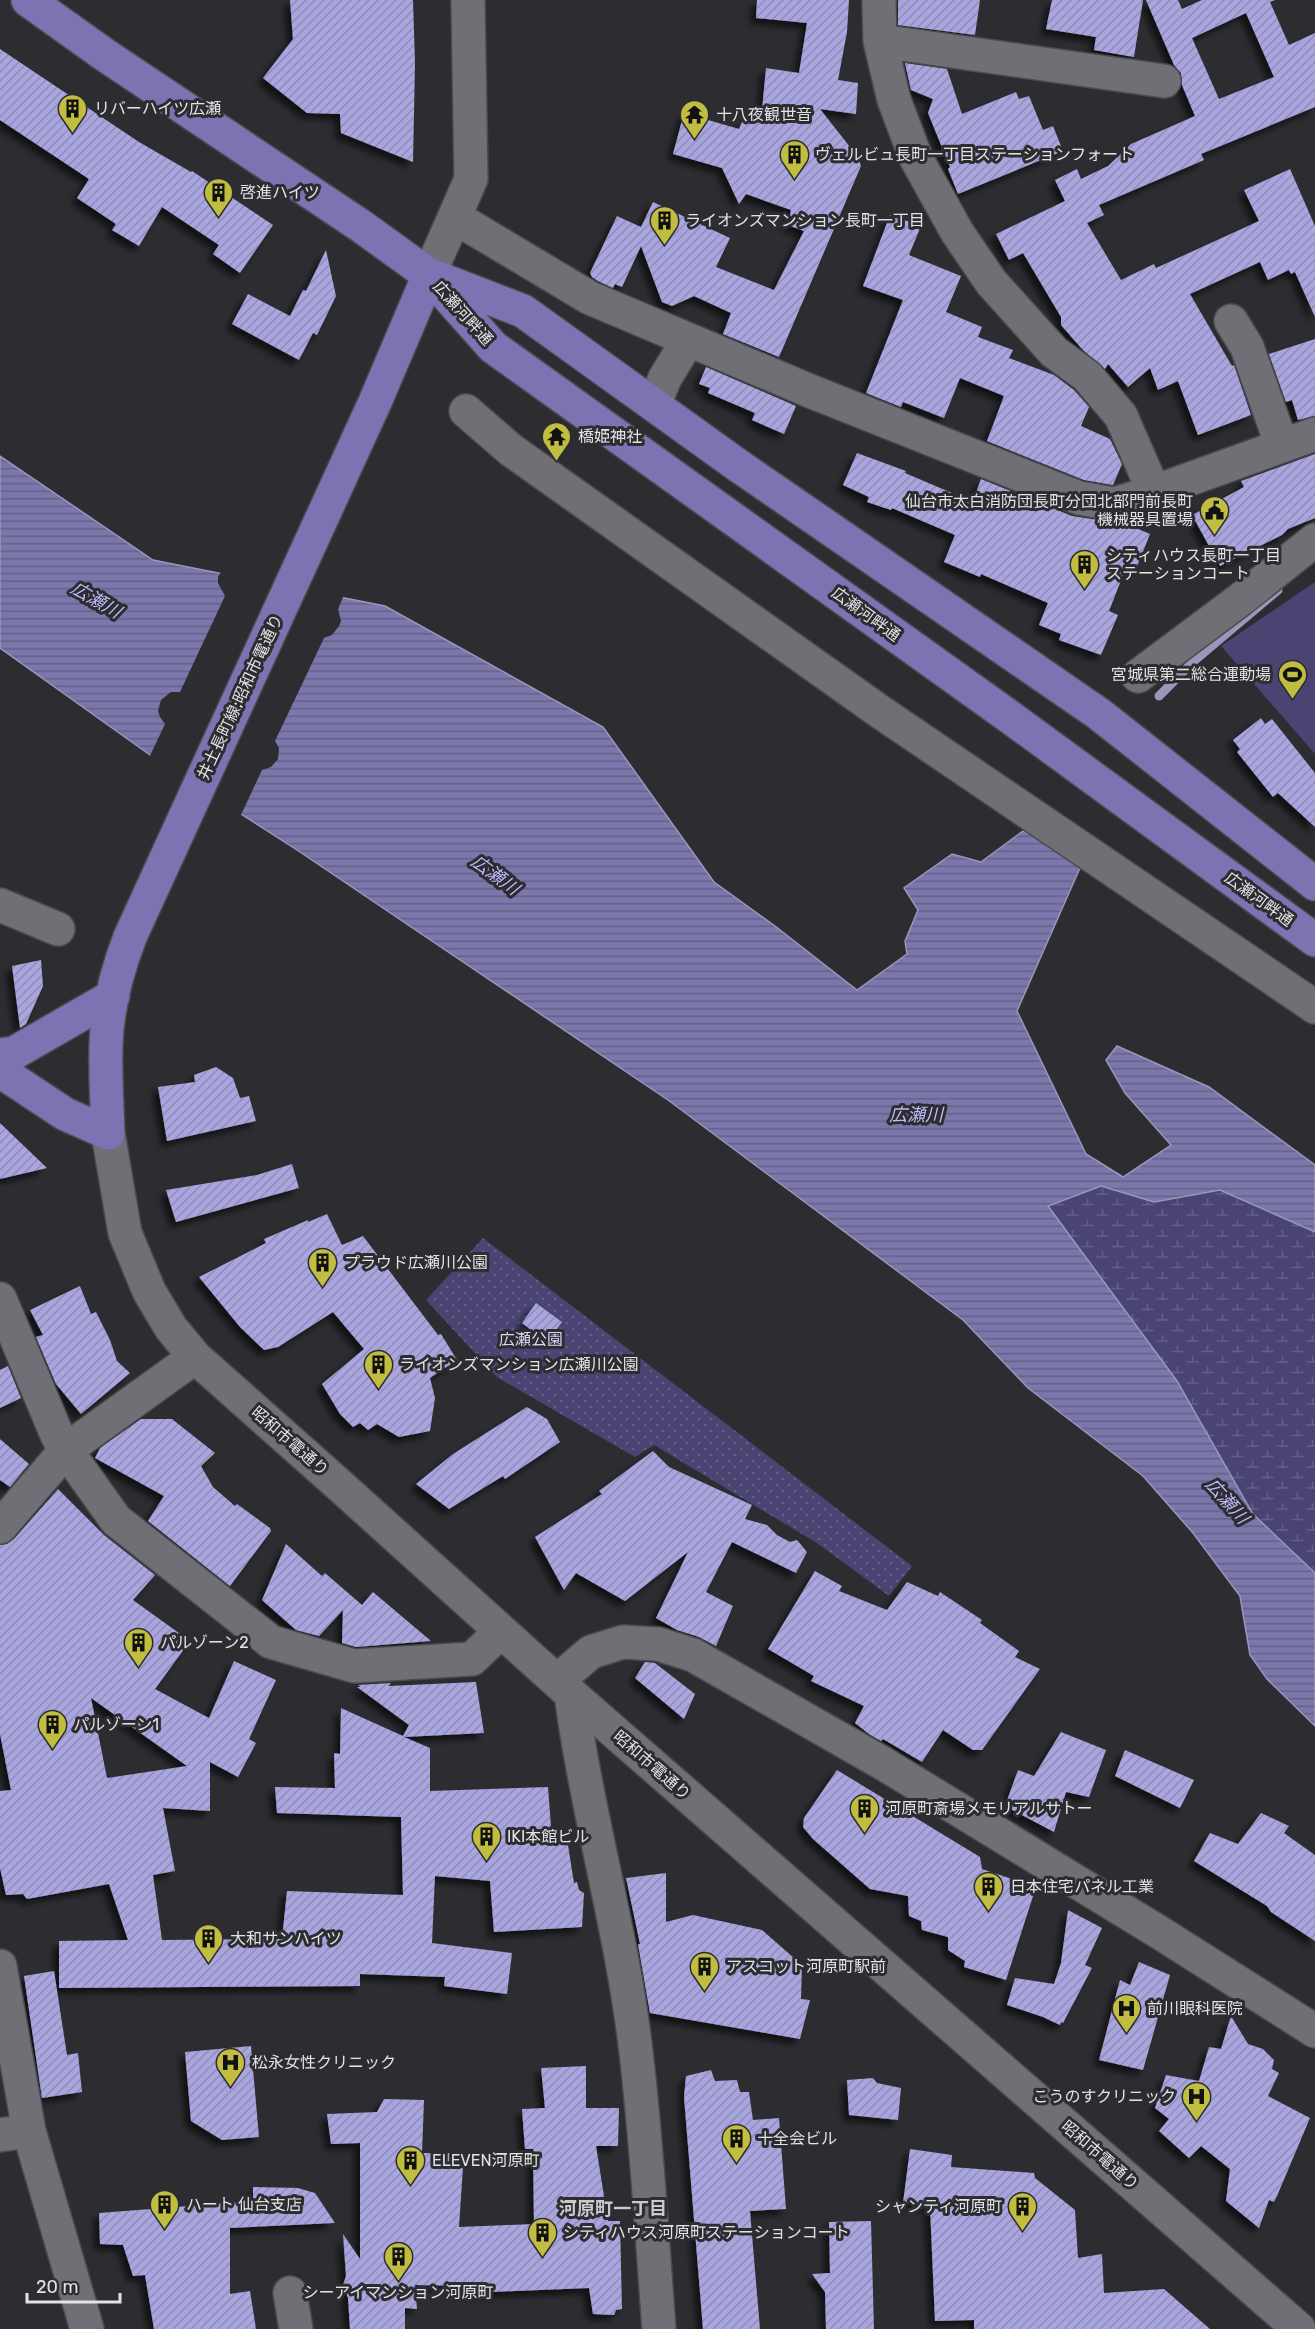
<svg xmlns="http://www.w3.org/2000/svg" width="1315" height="2329" font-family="Rubik,'Noto Sans JP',sans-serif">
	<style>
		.grass { fill: url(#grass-dots) }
		.wetland { fill: url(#wetland-marsh) }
		.garden { fill: #494472 }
		.water { fill: url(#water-rules); stroke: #9a97bd; stroke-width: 1.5 }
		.pier { fill: #2c2c31 }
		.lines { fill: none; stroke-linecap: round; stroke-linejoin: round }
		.stream { stroke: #9a97bd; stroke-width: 9 }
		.building { fill: url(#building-hatch); fill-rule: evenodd; filter: url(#shadow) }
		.minor-casing { stroke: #4a4a4e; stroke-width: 36 }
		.major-casing { stroke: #4a4a4e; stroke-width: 36 }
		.minor { stroke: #6f6f75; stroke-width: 33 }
		.major { stroke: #7b73b2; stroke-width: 33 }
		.labels { text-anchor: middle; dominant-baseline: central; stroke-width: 6; stroke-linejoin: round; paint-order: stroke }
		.poi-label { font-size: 16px; fill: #e3e3e6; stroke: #2c2c31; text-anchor: start }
		.street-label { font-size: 16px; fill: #e3e3e6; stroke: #2c2c31 }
		.park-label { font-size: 16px; fill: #d7d6f6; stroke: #2c2c31 }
		.water-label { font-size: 18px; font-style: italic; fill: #bfbafa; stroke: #2c2c31 }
		.neighbourhood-label { font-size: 18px; font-weight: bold; fill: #c9c8cf; stroke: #2c2c31 }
	</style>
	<defs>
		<pattern id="grass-dots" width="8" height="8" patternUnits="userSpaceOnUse" patternTransform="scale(1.5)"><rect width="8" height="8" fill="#494472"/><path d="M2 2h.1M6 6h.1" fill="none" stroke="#635f86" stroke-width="1.8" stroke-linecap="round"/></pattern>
		<pattern id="wetland-marsh" width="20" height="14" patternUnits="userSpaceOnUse" patternTransform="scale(1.5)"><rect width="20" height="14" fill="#494472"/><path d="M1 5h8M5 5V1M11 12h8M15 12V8" fill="none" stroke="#635f86"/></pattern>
		<pattern id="water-rules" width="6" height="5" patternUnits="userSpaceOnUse" patternTransform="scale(1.5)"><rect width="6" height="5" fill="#7b76ac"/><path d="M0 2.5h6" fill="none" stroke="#656283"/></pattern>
		<pattern id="building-hatch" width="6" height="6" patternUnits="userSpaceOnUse" patternTransform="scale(1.5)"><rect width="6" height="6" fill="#a9a5de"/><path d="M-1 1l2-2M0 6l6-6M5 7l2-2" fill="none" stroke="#908db8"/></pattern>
		<filter id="shadow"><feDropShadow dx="-5.5" dy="5.5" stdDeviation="3" flood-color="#0009"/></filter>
	</defs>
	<rect width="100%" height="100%" fill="#2c2c31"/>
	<path class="grass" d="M483 1238 912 1566 889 1596 817 1543 654 1445 635 1457 497 1377 426 1300Z"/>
	<path class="wetland" d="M1101 1186 1154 1202 1220 1190 1315 1232V1573L1253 1514 1177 1381 1048 1206Z"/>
	<path class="garden" d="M1315 582V754L1221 646Z"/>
	<path class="water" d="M0 456 153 560 385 606 603 727 714 882 775 926 857 990 907 954 905 941 918 910 904 888 952 854 981 862 1023 831 1087 852 1017 1011 1086 1154 1123 1177 1171 1145 1125 1093 1106 1060 1117 1046 1209 1087 1315 1165V1232L1220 1190 1154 1202 1101 1186 1048 1206 1177 1381 1253 1514 1315 1573V1726L1267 1679 1250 1655 1240 1596 1193 1533 1143 1476 1028 1388 963 1320 668 1100 297 850 157 760 0 648Z"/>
	<path class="pier" d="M222 570 344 595 338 609 341 621 339 626 332 635 324 638 275 741 279 748 278 759 271 767 262 770 240 817 149 758 165 724 160 717 158 711 161 700 171 692H180L225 596 218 583V577Z"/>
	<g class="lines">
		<path class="stream" d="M1159 696 1195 660 1278 590"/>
	</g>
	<path class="building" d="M290 0H413L415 63 413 162 341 133 340 114 307 113 263 78 293 39Z
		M757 0H849L847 32 838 80 858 83 856 114 820 109 858 157 861 166 779 357 723 334 731 313 694 296 672 306 662 302 641 246 622 287 615 284 613 288 598 281 592 277 590 273 617 216 641 227 653 202 730 238 716 267 774 290 804 231 788 225 791 210 746 194 739 204 722 168 673 154 684 113 739 129 742 122 761 121 766 68 799 73 807 23 756 18Z
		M898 0H980L975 35 898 25Z
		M1052 0H1143L1134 57 1094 50 1096 37 1046 29Z
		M1146 0H1178L1182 9 1202 0H1275L1270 2 1289 45 1315 33V107L1201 154 1204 160 1099 205 1104 215 1087 223 1121 280 1154 264 1156 268 1259 221 1244 190 1290 169 1315 226V317L1295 272 1291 274 1289 270 1268 280 1260 262 1190 294 1232 366 1234 365 1251 415 1198 435 1178 381 1158 390 1150 368 1128 387 1108 364 1105 369 1082 349 1061 325V317L1023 253 1009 260 996 234 1065 201 1055 180 1077 169 1081 179 1108 166 1131 144 1195 116 1182 85 1181 73 1174 65ZM1246 13 1274 77 1219 99 1192 38Z
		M0 49 139 142 191 172 192 171 273 225 240 273 213 254 219 245 162 207 139 246 112 230 116 224 77 198 89 179 0 120Z
		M905 63 947 69 962 114 1016 92 1019 99 1029 96 1043 130 1053 126 1063 151 958 194 948 169 950 167 928 113 933 99 911 90Z
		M890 215 921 226 909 255 961 276 946 312 982 327 978 337 1013 350 1009 358 1054 375 1074 390 1089 407 1081 426 1110 439 1122 464 1113 485 1084 480 987 441 1004 396 960 378 944 418 903 402 901 407 866 393 903 300 863 286Z
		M326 250 336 296 317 335 313 333 299 360 232 324 248 294 290 316 303 290 306 291Z
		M1315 339V416L1298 420 1292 400 1286 402 1269 354Z
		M706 367 796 406 784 434 752 420 755 413 708 393 710 388 699 384Z
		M857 453 906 471 905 473 966 499 968 495 974 498 981 479 1072 516 1111 522 1125 520 1124 523 1150 534 1136 569 1127 565 1109 611 1118 615 1101 655 1059 640 1061 634 1039 625 1048 603 981 574 980 577 944 562 955 535 892 508 891 510 867 502 869 497 843 485Z
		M1315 454V518L1288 529 1282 535 1220 566 1192 515 1244 487 1241 481Z
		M1261 718 1265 724 1272 719 1315 773V827L1278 793 1273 797 1237 752 1240 749 1233 740Z
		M41 960 43 986 26 1024 20 1028 12 966Z
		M216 1067 233 1078 240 1098 249 1096 256 1121 167 1141 158 1087 195 1082 194 1075Z
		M0 1123 47 1168 0 1179Z
		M292 1164 299 1188 176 1222 166 1190 257 1175Z
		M327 1214 342 1245 363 1236 438 1335 441 1334 457 1360 430 1378 435 1398 430 1431 399 1437 377 1424 368 1430 360 1423 353 1427 340 1414 322 1384 364 1349 333 1312 278 1347 264 1350 240 1327 199 1277 266 1243 264 1239 308 1220V1222Z
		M80 1286 91 1314 96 1312 110 1340 117 1361 130 1373 81 1414 56 1384 36 1337 43 1335 30 1310Z
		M536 1303 562 1322 547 1342 522 1323Z
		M8 1366 21 1398 0 1408V1370Z
		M527 1407 547 1419 560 1442 505 1479 503 1476 449 1509 416 1484 453 1454Z
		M141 1419H172L215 1453 201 1466 213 1487 235 1506 237 1504 270 1528 271 1531 230 1586 148 1521 164 1496 95 1458 100 1448Z
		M0 1439 29 1464 10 1487 0 1480Z
		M653 1451 669 1467 752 1505 745 1519 767 1525 777 1535 790 1542 797 1540 807 1552 796 1573 732 1542 706 1592 733 1606 716 1646 699 1637 677 1630 656 1618 688 1552 625 1601 576 1573 564 1590 535 1537 602 1494 599 1491Z
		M58 1489 104 1535 155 1575 133 1600 190 1641 155 1689 209 1718 234 1661 276 1680 249 1739 256 1743 238 1777 210 1762V1811L163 1808 175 1871 153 1875 162 1940 282 1939 287 1891 403 1895 401 1817 277 1813 275 1787 335 1788 334 1753 340 1754 341 1708 403 1736 409 1725 357 1687H361L358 1685 391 1683 388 1686 476 1682 484 1733 404 1737 430 1748V1791L548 1787 552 1840 567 1839 574 1883 577 1882 579 1890 584 1893 582 1927 494 1932 490 1881 435 1876 432 1943 512 1953 507 1994 444 1986 445 1977 360 1974V1986L59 1988V1941L128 1940 109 1884 27 1899 23 1894 6 1895 0 1868V1791L11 1790 0 1734V1545L7 1544 14 1539ZM91 1698 187 1766 107 1778Z
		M286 1544 322 1576 325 1573 362 1605 373 1592 431 1641 356 1647 342 1643 343 1610 319 1636 296 1630 262 1600Z
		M815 1571 842 1586 839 1591 887 1610 907 1582 938 1596 940 1592 982 1620 980 1623 1019 1651 1015 1657 1040 1669 982 1750H973L943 1730 922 1762 883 1739 881 1741 869 1734 855 1723 864 1706 811 1681 814 1676 768 1649Z
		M645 1662 655 1663 695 1694 684 1719 635 1678Z
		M1061 1732 1106 1750 1089 1797 1066 1792 1054 1832 1005 1806 1018 1770 1034 1776Z
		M1125 1750 1194 1780 1180 1808 1115 1776Z
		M837 1770 980 1857 982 1869 1036 1887 1006 1980 964 1967 965 1961 948 1950V1937L922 1930 921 1921 909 1916 908 1896 870 1889 813 1839 803 1827 804 1818Z
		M1261 1813 1289 1826 1284 1833 1315 1855V1941L1271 1912 1267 1906 1194 1861 1210 1833 1238 1844Z
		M666 1873V1922L693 1915 762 1930 802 1965 801 1999 810 2000 800 2039 650 2013 638 1944H640L626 1878Z
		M1068 1910 1102 1928 1085 1965 1092 1968 1063 2023 1061 2022 1060 2025 1043 2017 1007 2005 1015 1978 1054 1984 1061 1963Z
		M1139 1962 1170 1975 1143 2070 1099 2060 1120 1980 1130 1985Z
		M54 1971 67 2055 78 2053 82 2092 42 2098 24 1976Z
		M1231 2016 1248 2044 1263 2049 1274 2060 1272 2069 1279 2073 1268 2096 1310 2118 1277 2196 1274 2202 1269 2200 1259 2228 1226 2201 1230 2169 1201 2146 1189 2158 1159 2131 1169 2119 1155 2108 1166 2075 1199 2081 1209 2047 1221 2049Z
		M251 2046 259 2137 222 2140 191 2121 185 2052Z
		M586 2066V2108H619L618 2146H596L608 2221H620L622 2309 616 2310 614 2315 593 2314 589 2288 465 2293V2286L415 2285 417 2309 405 2308V2329H350L348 2298 343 2285 346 2276 343 2234 360 2259V2143L331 2144 327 2114 377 2112 384 2099 424 2100 422 2153H450L463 2167 459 2227 534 2224 533 2149H525L522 2109 545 2108 541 2068Z
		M711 2070 715 2081 737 2080 740 2092H749L753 2120 779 2118 786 2209 750 2211 760 2329H703L684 2097 686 2076Z
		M873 2078 877 2083 901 2088 898 2120 849 2115 847 2080Z
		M910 2149 952 2155 951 2167 1034 2173 1035 2178 1075 2210 1078 2258 1102 2254 1104 2293 1164 2289 1210 2329H974V2320L935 2321 930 2206 903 2203Z
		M253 2187 298 2188 315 2193 335 2223 230 2228V2294L250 2291 256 2329H154L145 2275 133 2276 123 2245 100 2244 99 2213 253 2201Z
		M871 2221 874 2329H826L825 2292 812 2274 830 2273 829 2222Z"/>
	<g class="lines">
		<defs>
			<path id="minor" d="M879 0 880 41 894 100 916 158 957 232 991 282 1054 352 1087 376 1121 416 1154 492 1315 434
				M880 41 1164 81
				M456 218 590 298 810 391 1079 498 1114 504 1154 492
				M429 275 471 179 468 0
				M1231 321 1247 347 1282 446
				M654 404 665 378 688 340
				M466 411 511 450 879 711 1315 1007
				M1138 676 1241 599 1315 540
				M0 905 58 929
				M108 1133 125 1233 149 1291 171 1328 195 1357 337 1483 571 1694 1299 2329
				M0 1299 57 1435 66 1450 116 1520 271 1642 354 1666 472 1659 501 1631
				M0 1527 66 1450 195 1357
				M557 1681 591 1652 623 1642 658 1644 693 1655 884 1764 1162 1934 1315 2031
				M571 1694C587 1814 622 1931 636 2052 647 2144 652 2237 659 2329
				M0 1966 29 2131 87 2329
				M0 2135 29 2131
				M290 2293 296 2329"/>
			<path id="major" d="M28 0 105 55 361 226 429 275 493 347 1007 715 1315 940
				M435 277 523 311 736 464 1099 714 1315 884
				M0 1055 14 1053 113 996
				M0 1071 65 1114 108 1133C107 1103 105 1074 106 1045 107 1008 117 971 130 937L375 402 429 275"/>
		</defs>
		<use href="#minor" class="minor-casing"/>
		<use href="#major" class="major-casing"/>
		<use href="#minor" class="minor"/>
		<use href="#major" class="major"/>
	</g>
	<defs>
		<symbol id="building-pin" viewBox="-11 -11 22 30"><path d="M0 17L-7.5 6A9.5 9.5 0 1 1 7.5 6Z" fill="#c1bd40" stroke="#2c2c31"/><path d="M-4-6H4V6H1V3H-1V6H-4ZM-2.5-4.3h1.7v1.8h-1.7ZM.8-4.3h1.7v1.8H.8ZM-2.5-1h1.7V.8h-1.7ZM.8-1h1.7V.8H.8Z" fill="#111"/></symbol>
		<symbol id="temple-pin" viewBox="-11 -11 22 30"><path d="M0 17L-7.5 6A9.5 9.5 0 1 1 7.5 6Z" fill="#c1bd40" stroke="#2c2c31"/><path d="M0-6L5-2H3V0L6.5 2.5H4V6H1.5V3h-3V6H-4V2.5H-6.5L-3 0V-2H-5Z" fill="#111"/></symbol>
		<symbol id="civic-pin" viewBox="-11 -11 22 30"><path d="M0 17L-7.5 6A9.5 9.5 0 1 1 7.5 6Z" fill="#c1bd40" stroke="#2c2c31"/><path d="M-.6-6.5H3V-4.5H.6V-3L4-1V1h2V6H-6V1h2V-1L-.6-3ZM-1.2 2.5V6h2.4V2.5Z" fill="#111"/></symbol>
		<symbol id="stadium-pin" viewBox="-11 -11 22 30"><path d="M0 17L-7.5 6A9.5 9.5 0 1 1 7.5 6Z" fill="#c1bd40" stroke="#2c2c31"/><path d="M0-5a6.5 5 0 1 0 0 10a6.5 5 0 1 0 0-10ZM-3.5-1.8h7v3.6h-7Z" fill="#111"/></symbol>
		<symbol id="hospital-pin" viewBox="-11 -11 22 30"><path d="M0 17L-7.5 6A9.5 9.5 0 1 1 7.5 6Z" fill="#c1bd40" stroke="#2c2c31"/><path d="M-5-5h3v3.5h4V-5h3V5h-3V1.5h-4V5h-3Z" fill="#111"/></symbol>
	</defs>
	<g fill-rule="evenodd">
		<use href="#building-pin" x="56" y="92" width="33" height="45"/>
		<use href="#temple-pin" x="678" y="98" width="33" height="45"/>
		<use href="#building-pin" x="778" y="138" width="33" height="45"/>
		<use href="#building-pin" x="202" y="176" width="33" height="45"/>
		<use href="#building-pin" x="648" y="204" width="33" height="45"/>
		<use href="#temple-pin" x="540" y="420" width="33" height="45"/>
		<use href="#civic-pin" x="1198" y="494" width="33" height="45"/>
		<use href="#building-pin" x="1068" y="548" width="33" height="45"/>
		<use href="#stadium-pin" x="1276" y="658" width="33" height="45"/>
		<use href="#building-pin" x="306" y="1246" width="33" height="45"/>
		<use href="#building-pin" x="362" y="1348" width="33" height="45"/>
		<use href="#building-pin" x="122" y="1626" width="33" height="45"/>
		<use href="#building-pin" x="36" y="1708" width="33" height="45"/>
		<use href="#building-pin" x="848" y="1792" width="33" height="45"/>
		<use href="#building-pin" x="470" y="1820" width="33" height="45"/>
		<use href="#building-pin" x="972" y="1870" width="33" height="45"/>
		<use href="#building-pin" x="192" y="1922" width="33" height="45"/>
		<use href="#building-pin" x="688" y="1950" width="33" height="45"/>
		<use href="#hospital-pin" x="1110" y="1992" width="33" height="45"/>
		<use href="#hospital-pin" x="214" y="2046" width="33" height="45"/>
		<use href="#hospital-pin" x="1180" y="2080" width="33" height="45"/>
		<use href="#building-pin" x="720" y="2122" width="33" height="45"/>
		<use href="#building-pin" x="394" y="2144" width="33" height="45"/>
		<use href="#building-pin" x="148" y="2188" width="33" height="45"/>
		<use href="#building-pin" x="1006" y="2190" width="33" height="45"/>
		<use href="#building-pin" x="526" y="2216" width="33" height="45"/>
		<use href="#building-pin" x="382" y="2240" width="33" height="45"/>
	</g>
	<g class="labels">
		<g class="poi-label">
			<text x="94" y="108">リバーハイツ広瀬</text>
			<text x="716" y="114">十八夜観世音</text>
			<text x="815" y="154">ヴェルビュ長町一丁目ステーションフォート</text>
			<text x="240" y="192">啓進ハイツ</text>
			<text x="685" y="220">ライオンズマンション長町一丁目</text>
			<text x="578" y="436">橋姫神社</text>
			<text x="1193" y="501" text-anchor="end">仙台市太白消防団長町分団北部門前長町<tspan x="1193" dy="18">機械器具置場</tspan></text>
			<text x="1106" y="555">シティハウス長町一丁目<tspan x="1106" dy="18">ステーションコート</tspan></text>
			<text x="1271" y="674" text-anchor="end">宮城県第二総合運動場</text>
			<text x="344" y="1262">プラウド広瀬川公園</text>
			<text x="399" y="1364">ライオンズマンション広瀬川公園</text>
			<text x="160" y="1642">パルゾーン2</text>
			<text x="73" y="1724">パルゾーン1</text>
			<text x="885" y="1808">河原町斎場メモリアルサトー</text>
			<text x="507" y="1836">IKI本館ビル</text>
			<text x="1010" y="1886">日本住宅パネル工業</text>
			<text x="230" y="1938">大和サンハイツ</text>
			<text x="726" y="1966">アスコット河原町駅前</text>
			<text x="1147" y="2008">前川眼科医院</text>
			<text x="252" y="2062">松永女性クリニック</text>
			<text x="1176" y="2096" text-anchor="end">こうのすクリニック</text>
			<text x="757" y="2138">十全会ビル</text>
			<text x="432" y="2160">ELEVEN河原町</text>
			<text x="186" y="2204">ハート 仙台支店</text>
			<text x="1002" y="2206" text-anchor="end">シャンティ河原町</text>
			<text x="563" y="2232">シティハウス河原町ステーションコート</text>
			<text x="398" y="2292" text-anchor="middle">シーアイマンション河原町</text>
		</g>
		<g class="street-label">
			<text transform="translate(463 313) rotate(48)">広瀬河畔通</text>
			<text transform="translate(866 614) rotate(36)">広瀬河畔通</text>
			<text transform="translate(240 697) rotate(-65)">井土長町線;昭和市電通り</text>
			<text transform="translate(1259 899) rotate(36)">広瀬河畔通</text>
			<text transform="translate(290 1441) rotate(41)">昭和市電通り</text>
			<text transform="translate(652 1765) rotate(41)">昭和市電通り</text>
			<text transform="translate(1100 2155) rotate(41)">昭和市電通り</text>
		</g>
		<g class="park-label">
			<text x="531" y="1339">広瀬公園</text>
		</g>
		<g class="water-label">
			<text transform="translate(96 600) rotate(30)">広瀬川</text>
			<text transform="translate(495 875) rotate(36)">広瀬川</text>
			<text x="916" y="1115">広瀬川</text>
			<text transform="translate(1227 1501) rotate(48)">広瀬川</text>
		</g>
		<g class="neighbourhood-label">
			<text x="613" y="2209">河原町一丁目</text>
		</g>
	</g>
	<path d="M27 2293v9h93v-9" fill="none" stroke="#e3e3e6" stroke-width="3"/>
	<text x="36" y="2293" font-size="18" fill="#e3e3e6" stroke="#2c2c31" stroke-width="4.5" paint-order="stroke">20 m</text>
</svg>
